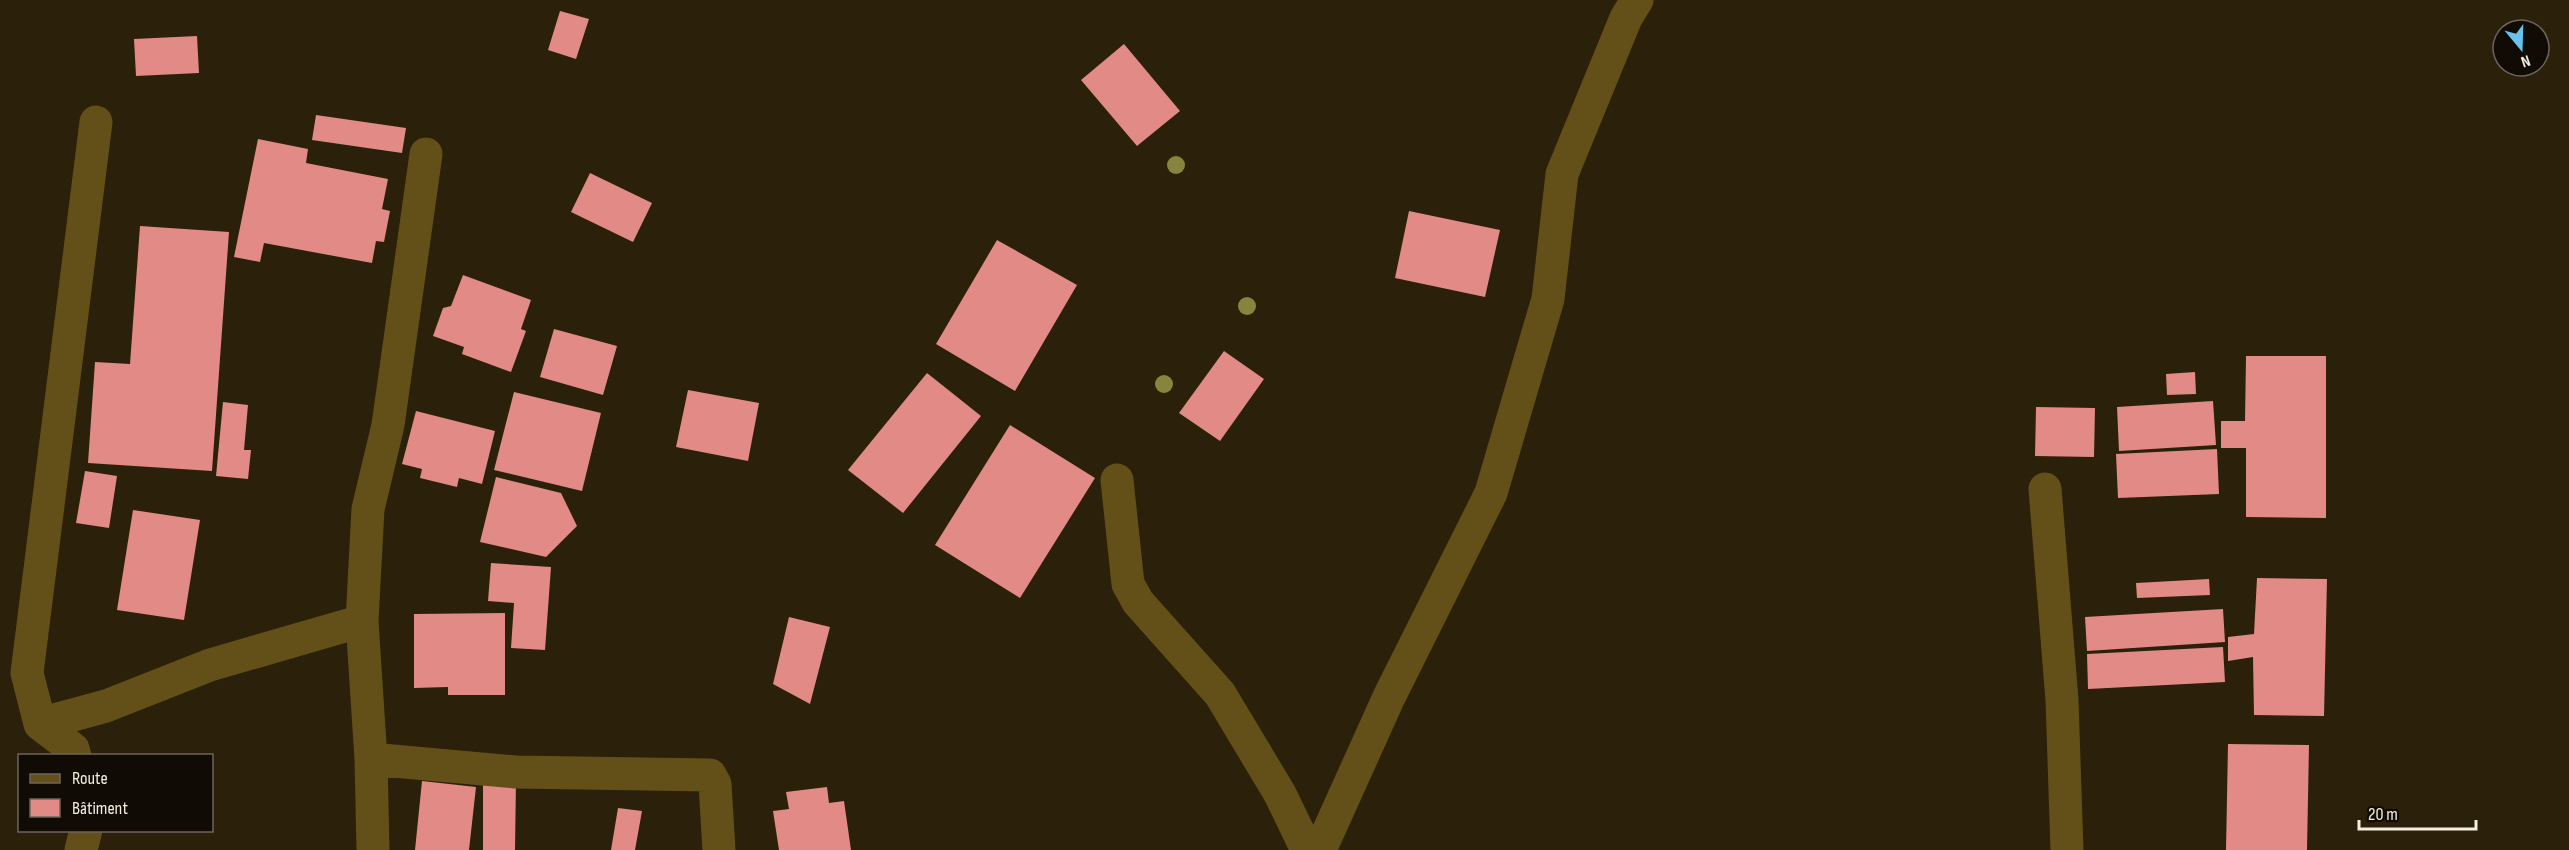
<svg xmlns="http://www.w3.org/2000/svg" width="2569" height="850" font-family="'Sofia Sans Condensed',sans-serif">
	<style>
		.building { fill: #e28a85 }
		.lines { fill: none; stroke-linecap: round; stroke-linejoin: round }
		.street { stroke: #634f18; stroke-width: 33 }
		.tree { fill: #87853d }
	</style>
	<rect width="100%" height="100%" fill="#2b200a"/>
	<path class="building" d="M560 11 589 19 576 59 548 50Z
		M197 36 199 73 136 76 134 39Z
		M1124 44 1180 111 1137 146 1081 80Z
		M316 115 406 128 402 153 312 140Z
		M258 139 308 149 306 163 388 179 382 209 390 211 384 242 376 241 372 263 264 243 260 262 234 257Z
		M590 173 652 203 633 242 571 212Z
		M1409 211 1500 230 1485 297 1395 278Z
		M140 226 229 232 212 471 88 463 95 362 130 364Z
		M997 240 1077 285 1015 391 936 344Z
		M463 275 531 300 521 329 526 331 511 372 462 354 464 347 433 336 443 308 451 306Z
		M554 329 617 346 603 395 540 377Z
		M1224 351 1264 379 1220 441 1179 413Z
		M2246 356H2326V518L2246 517V448H2221V421H2245Z
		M2195 372 2196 394 2167 395 2166 374Z
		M927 373 981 416 903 513 848 470Z
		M688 390 759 403 748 461 676 447Z
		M514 392 601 413 582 491 494 470Z
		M2213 401 2216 445 2119 451 2117 407Z
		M223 402 248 405 244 450H251L248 479 216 476Z
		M2036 407 2095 408 2094 457 2035 456Z
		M416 411 495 431 482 484 459 478 457 487 420 478 422 469 402 464Z
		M1010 425 1095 478 1020 598 935 545Z
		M2217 449 2219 494 2118 498 2116 454Z
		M85 471 117 476 109 528 76 523Z
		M496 477 561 493 577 526 546 557 480 542Z
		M133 510 200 520 184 620 117 610Z
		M491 563 551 567 545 650 511 648 514 603 488 601Z
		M2257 578 2327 579 2324 716 2254 715 2253 657 2228 661V637L2254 634Z
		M2209 579 2210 595 2137 598 2136 583Z
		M2223 609 2225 642 2087 651 2085 617Z
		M505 613V695H448V687L414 688V614Z
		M789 617 830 627 810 704 773 684Z
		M2223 647 2225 682 2088 689 2087 654Z
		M2228 744 2309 745 2307 850H2226Z
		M422 781 476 787 469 850H415Z
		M516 781 515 850H483V782Z
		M827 787 829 803 844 801 851 850H779L773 811 789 809 786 792Z
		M618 808 642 811 635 850H611Z"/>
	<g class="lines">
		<path class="street" d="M1117 480 1128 584 1138 602 1220 694 1280 794 1307 850
			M2045 489 2062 700 2067 850
			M40 724 27 673 96 122
			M75 756 73 749 40 724 106 706 210 665 362 621
			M371 759 516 772 710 775 715 784 719 850
			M81 850 86 830
			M373 850 371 759 362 621 368 509 388 425 426 154
			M1320 850 1389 697 1491 493 1548 299 1562 174 1626 18 1637 0"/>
	</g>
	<g class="tree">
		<circle cx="1176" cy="165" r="9"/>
		<circle cx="1247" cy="306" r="9"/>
		<circle cx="1164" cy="384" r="9"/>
	</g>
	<rect x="18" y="754" width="195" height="78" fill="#100b04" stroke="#6c665c" stroke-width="1.5"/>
	<rect x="30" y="774" width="30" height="9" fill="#634f18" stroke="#6c665c" stroke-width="1.5"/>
	<text x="72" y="784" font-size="18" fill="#f5eee0">Route</text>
	<rect x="30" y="799" width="30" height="18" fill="#e28a85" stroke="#6c665c" stroke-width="1.5"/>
	<text x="72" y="814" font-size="18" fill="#f5eee0">Bâtiment</text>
	<g transform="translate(2521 48) rotate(161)"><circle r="28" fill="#100b04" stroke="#6c665c" stroke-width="1.5"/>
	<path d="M0-4.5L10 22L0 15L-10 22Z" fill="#69c3f1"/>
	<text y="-9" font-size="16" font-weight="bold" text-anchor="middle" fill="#f5eee0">N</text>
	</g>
	<path d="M2359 820v9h117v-9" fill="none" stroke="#f5eee0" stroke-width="3"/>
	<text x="2368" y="820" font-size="18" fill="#f5eee0" stroke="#100b04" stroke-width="4.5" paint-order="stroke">20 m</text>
</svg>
